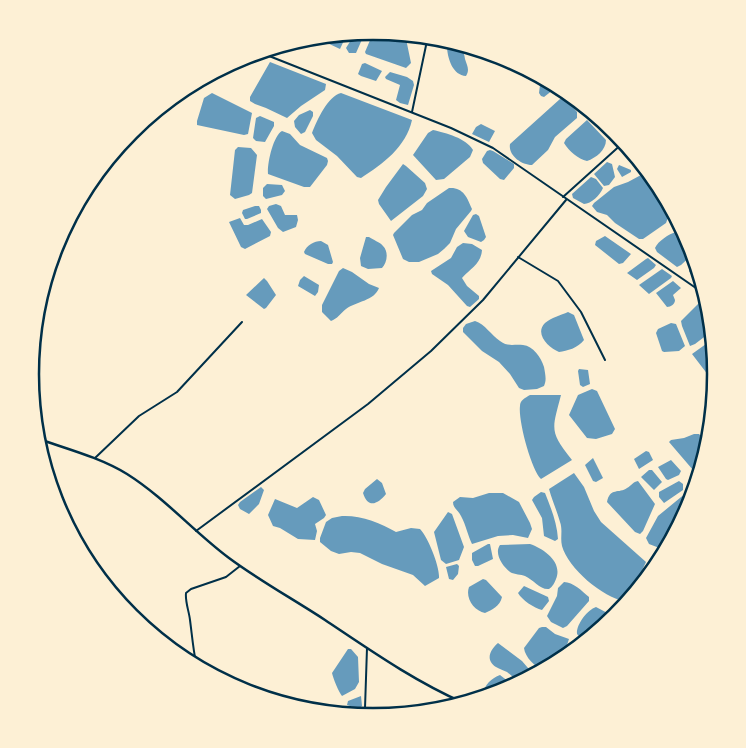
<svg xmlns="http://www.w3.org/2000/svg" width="746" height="748" font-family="Arial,sans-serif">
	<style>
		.water { fill: #669bbc }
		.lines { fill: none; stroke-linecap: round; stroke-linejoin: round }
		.minor { stroke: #003049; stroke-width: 2 }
		.tertiary { stroke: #003049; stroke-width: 2.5 }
		.rim { fill: none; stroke: #003049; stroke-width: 2.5 }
	</style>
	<rect width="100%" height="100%" fill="#fdf0d5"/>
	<path class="water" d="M374 31 405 34 411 63 406 68 366 54 365 52Z
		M362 32 364 35 356 53H349L346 48 351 40V33Z
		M347 34 340 49 323 41 325 36Z
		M451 46C461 47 464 50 465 59 467 66 470 69 466 76 453 75 448 60 447 48Z
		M270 62 326 84 325 90 301 106 287 118 266 108 255 104 250 101V97Z
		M365 63 382 71 376 81 361 76 358 74 362 64Z
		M390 72 407 77 413 81 414 85 408 105 400 103 396 100 400 85 386 79 385 77Z
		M541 77 558 86 544 97 541 96 539 93Z
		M212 93 252 113 248 134 244 135 197 125V121L204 98Z
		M341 93 412 120C406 147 383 164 361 178L357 177 337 156 316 140 312 133C317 120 328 96 341 93Z
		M560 99C568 99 572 106 577 112V118L555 137 548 150 532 165C521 165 508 155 510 144Z
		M310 110 313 112V116L305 132 301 134 295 127 294 121 299 115Z
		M594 115 616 132 619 138H615L596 119Z
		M260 116 274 122V126L265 142 256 141 253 138 256 118Z
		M587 120 606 140C606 150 596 158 587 161 578 159 569 151 564 143L566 139Z
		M481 124 495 131 489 142 472 134 476 127Z
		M433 130C446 133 466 138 473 150L470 157 444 179 436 180 413 155 428 133Z
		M282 131 290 134 300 145 327 158 328 161 327 165 310 187H304L268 174C267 164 273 136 282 131Z
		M238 147 251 148 257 155 252 193 249 195 235 199 230 195 235 150Z
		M490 150 493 151 514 164V168L504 180 500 179 483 163 482 159 487 151Z
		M607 162 612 164 615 177 609 185 604 186 594 174Z
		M403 164 406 166 425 183 427 189 423 196 391 221 379 204 378 200 386 187Z
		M619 165 631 170V172L622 177 617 169Z
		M641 175 645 179 669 215 666 223 643 239H639L615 223 607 215 597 212 592 206 594 203 614 187 628 182Z
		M591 177 596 179 603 188C600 195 591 204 584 204L573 198 572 194Z
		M267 184 282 185 285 191 282 195 266 199 263 196V188Z
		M449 188C463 187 467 197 472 209L471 211 456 229 450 243 444 249 438 254 419 262H409L403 259 393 235 394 233 412 215 422 210 427 203Z
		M276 204 281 206 285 215H297L298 220 296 227 283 232 278 228 267 209 269 206Z
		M255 206H259L261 210V213L247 219H245L242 213 243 210Z
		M476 214 479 216 486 237 484 240 481 242 468 237 464 231 473 215Z
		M240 218 244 225H248L262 219 271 232 270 236 245 249 241 247 229 222Z
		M676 232 686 235 693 254 681 265 677 267 657 252 655 248C658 241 669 234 676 232Z
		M605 236 631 254 623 263 619 264 595 245 596 241Z
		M366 237H369C373 240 380 242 383 246 389 252 387 263 382 268L368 269 361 266 360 258Z
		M321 241 328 245 333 262 332 264H328L305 254 304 252C307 245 314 241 321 241Z
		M463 243 472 244 482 250C481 264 471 268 462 278L467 286 479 296V299L470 307 467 306 448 285 432 274 431 271 451 258 457 247Z
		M646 259 648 258 656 265 654 268 637 280 627 273Z
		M696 262 702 284 692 276 689 271Z
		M343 268 352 272 369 284 379 288C374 301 357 301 346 309 341 313 337 319 331 321L322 312V305L339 271Z
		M662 269 672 276 671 278 649 294 639 285Z
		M304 276 319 285 318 292 315 296 298 286 300 280Z
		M264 278 267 281 276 295 266 308 264 309 246 295Z
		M673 281 681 288 673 295 675 300C675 304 671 307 667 307L656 293Z
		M703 302 708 303 712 331 695 344 690 346 682 326 681 321 699 303Z
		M568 312 574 315 584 340C578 348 567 351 559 352 549 348 534 334 545 323 551 318 561 315 568 312Z
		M475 321C485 324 491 335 500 341 508 347 513 344 523 345 533 346 541 357 544 367 545 373 547 380 544 386L537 389 524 390 519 388 510 374 499 362 482 351 463 332V328L466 324Z
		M671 323 676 324 685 346 679 351 664 352 662 351 656 333 658 329Z
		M713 339 716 374 715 384 692 354Z
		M579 369 588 370 590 384 583 387 580 385 578 371Z
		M592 389 597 391 615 429 612 434 596 439 587 438 569 415 578 395Z
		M530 395H561C552 430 549 431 572 460L541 479C531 469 518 420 520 406 520 400 525 398 530 395Z
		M694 434H699C708 443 704 459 701 470L698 471 693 470 669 442 671 440 684 438Z
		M646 451 649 452 653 460 639 469 634 459Z
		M593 458 603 478 596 482 593 481 585 465Z
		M671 460 681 471 679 475 668 480 666 479 658 467Z
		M649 470H652L662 482 654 490 641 477Z
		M574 473 584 487 594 511 601 522 646 562 630 596 625 601C603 598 568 568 562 546 560 538 563 530 560 522 557 511 552 500 549 489Z
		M377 479 382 483 386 494C378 504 368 509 363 493L365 489Z
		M638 481 655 504 643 531 640 534 635 532 607 502C610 487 619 494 627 488 632 485 633 482 638 481Z
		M679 481 683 484V490L664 503 659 497V492Z
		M261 487 264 490 259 504 249 514 240 509 238 505 240 502Z
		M541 492 545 493C551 508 557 523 558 539L555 541 544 536 542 518 532 500 534 497Z
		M489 493H503L519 502 530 523 532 529 528 538 513 535 498 536 472 544C468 536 466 525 461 516 458 510 453 508 453 502L460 497 473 498Z
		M686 493 693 495 690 506 667 548 662 549 649 544 646 538 658 516Z
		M313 497 319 500 326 515 324 518 315 524 317 531 315 540 298 539 280 528 273 526 268 515 275 499 297 508Z
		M448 512 452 514 464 547 459 560 446 564 441 560 434 532Z
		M342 516C360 515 381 523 396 532L411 528 420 529C428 537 440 567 439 578L425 586 413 575 382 564 360 553 351 552 339 554 331 551 320 542V538L326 522 332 518Z
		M488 544H490L493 559 478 566H475L472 560V553Z
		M530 544C544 549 563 562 556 579 554 584 553 586 549 589 540 590 534 580 525 576 521 574 515 575 510 572 502 566 494 553 500 545Z
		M457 564 459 566 458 574 453 580 449 579 446 567Z
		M483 579 486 580 502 597C500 606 492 610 485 613 474 611 465 598 469 587Z
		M564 582C573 582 582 591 589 597V601L567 626 563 628 551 622 547 616 557 596 558 588Z
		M524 586 548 597 549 601 542 610C534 608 522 600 518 593Z
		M596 607 615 617 584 642 577 634C576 625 587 610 596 607Z
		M542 627H546L555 634 569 639 567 645 547 668 543 670C535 667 525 657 524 648L539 628Z
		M498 643 522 661 534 675 519 683C515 679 511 675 507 672 503 670 499 669 496 667 485 660 490 650 498 643Z
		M348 649H351L358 657 359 682 355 689 342 696C339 693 333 678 332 673Z
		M500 675 514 686 504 691 484 697C481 688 491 678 500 675Z
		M361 696 362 706 359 709 347 705 348 701Z"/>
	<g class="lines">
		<path class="minor" d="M259 52 451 128 493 148 706 295
			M412 112 428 36
			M563 197 624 142
			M518 257 558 281 581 312 605 360
			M95 458 139 416 177 392 242 322
			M196 531 368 404 431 351 483 300 566 200
			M367 648 365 708 368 717
			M196 663C193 648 192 635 190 620 189 611 185 602 186 593L191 589 226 577 240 566"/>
		<path class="tertiary" d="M36 438C67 449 99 457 127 474 165 498 194 532 229 558 260 581 293 599 325 620 370 650 414 681 464 703"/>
	</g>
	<path d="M0 0H746V748H0ZM39 374a334 334 0 1 1 668 0a334 334 0 1 1-668 0Z" fill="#fdf0d5" fill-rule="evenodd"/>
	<path class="rim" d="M39 374a334 334 0 1 1 668 0a334 334 0 1 1-668 0Z"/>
</svg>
